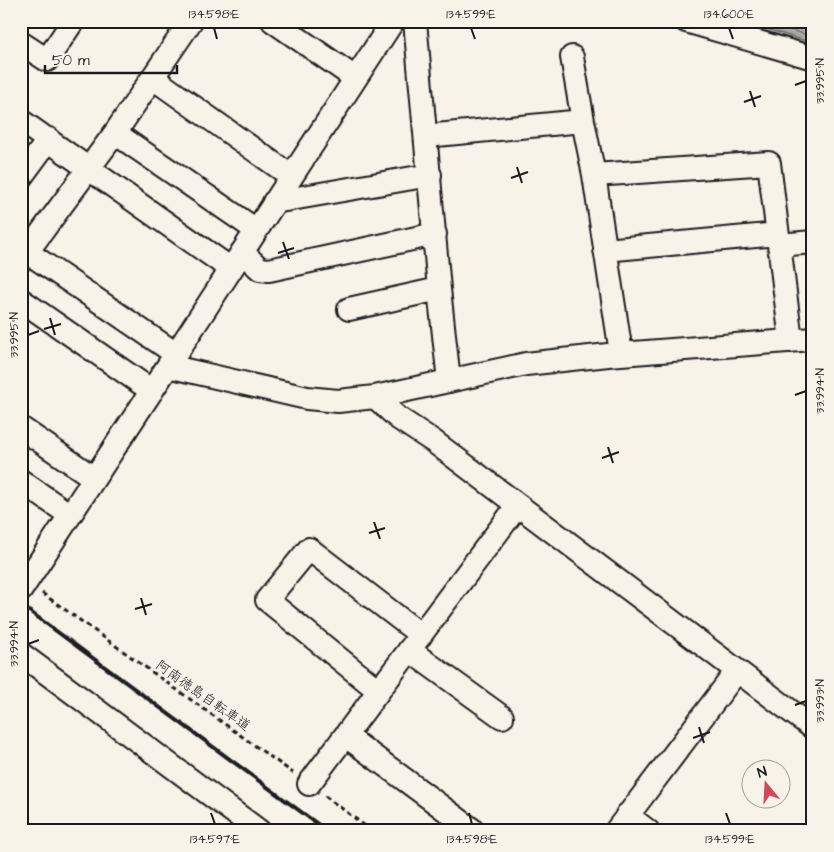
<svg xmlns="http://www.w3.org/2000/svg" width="834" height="852" font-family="'Architects Daughter','Klee One',sans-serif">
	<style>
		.water { fill: #aca9a2; stroke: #72716c }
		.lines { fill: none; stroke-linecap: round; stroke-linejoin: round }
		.shore { stroke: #565452; stroke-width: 1 }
		.minor-casing { stroke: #1c1c1c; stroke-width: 26 }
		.path { stroke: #1c1c1c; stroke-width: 3; stroke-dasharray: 5 4; stroke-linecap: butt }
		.minor { stroke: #f7f3e8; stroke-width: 22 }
		.rail { stroke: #1c1c1c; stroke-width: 4 }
		.ticks { fill: none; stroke: #1c1c1c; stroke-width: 2 }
		.labels { text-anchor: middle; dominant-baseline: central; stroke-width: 4.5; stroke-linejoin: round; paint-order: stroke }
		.street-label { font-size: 14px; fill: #1c1c1c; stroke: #f7f3e8 }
		.neatline { fill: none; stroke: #1c1c1c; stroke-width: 2 }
		.ticks-label { font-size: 12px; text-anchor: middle; fill: #1c1c1c }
	</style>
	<rect width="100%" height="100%" fill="#f7f3e8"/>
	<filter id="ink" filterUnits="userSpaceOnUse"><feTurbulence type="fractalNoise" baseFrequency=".02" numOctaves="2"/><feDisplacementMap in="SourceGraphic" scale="10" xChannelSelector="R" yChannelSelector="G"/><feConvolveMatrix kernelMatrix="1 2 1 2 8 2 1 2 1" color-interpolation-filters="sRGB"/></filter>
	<g filter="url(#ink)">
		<path class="water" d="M723 21H813V48Z"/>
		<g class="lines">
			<path class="shore" d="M740 21 813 43
				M762 21 813 37"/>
			<defs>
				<path id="minor" d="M273 21 355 78
					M415 21 439 289 449 381
					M686 21 813 58
					M21 43 47 60 73 21
					M572 57 583 121
					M153 78 291 176
					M21 121 231 269
					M115 133 256 230
					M426 136 583 121 594 175 621 353
					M594 175 769 163 791 341
					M21 177 49 139
					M274 202 430 175
					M779 245 813 242
					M605 250 778 234
					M27 252 176 354
					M242 252 260 269 269 270 435 234
					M21 260 115 133 191 21
					M21 300 152 391
					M349 309 439 289
					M168 366 393 21
					M375 397 398 418 433 441 813 728
					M21 428 94 478
					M21 481 70 515
					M21 590 168 366 307 398 338 401 375 397 526 364 608 355 813 339
					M409 650 502 717
					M21 654 259 831
					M379 691 267 600 309 549 421 635
					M346 736 474 831
					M309 784 518 505
					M627 815 648 831
					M616 831 737 671"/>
			</defs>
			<use href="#minor" class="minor-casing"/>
			<path class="path" d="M42 593 293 773
				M325 796 372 831"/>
			<use href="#minor" class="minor"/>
			<path class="rail" d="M21 605 327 831"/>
		</g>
	</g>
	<path class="ticks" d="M214 28 217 39M471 28 475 39M729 28 733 39M795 85 806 81M750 91 755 107M744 102 761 96M517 167 522 183M511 178 528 172M283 242 289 259M278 253 294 248M50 318 55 335M44 329 61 324M28 335 39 331M795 395 806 391M608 447 613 463M602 458 619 452M374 522 380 539M369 533 385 528M141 598 146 615M135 609 152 604M28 644 39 640M795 705 806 701M699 727 704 743M693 738 710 732M211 813 215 824M469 813 472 824M726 813 730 824"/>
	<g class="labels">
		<g class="street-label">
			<text transform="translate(203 696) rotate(35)">阿南徳島自転車道</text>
		</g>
	</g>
	<rect width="834" height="852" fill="none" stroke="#f7f3e8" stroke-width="55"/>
	<g transform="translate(766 784) rotate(342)"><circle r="24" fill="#f7f3e8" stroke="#9f9d96"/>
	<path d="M0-4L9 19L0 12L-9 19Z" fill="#d1495b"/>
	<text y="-8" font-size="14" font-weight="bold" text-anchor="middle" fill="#1c1c1c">N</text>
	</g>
	<path d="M45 65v8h132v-8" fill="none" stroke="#1c1c1c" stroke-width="2.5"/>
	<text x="52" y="65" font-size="15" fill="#1c1c1c" stroke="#f7f3e8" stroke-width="4" paint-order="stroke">50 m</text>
	<rect x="28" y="28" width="778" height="796" class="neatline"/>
	<g class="ticks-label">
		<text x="214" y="18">134.598°E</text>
		<text x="471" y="18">134.599°E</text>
		<text x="729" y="18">134.600°E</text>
		<text transform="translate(820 81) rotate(-90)" y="4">33.995°N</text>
		<text transform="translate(14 335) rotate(-90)" y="4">33.995°N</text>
		<text transform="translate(820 391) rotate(-90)" y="4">33.994°N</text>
		<text transform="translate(14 644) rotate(-90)" y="4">33.994°N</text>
		<text transform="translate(820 701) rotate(-90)" y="4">33.993°N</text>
		<text x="215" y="843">134.597°E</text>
		<text x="472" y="843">134.598°E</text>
		<text x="730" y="843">134.599°E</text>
	</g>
</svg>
